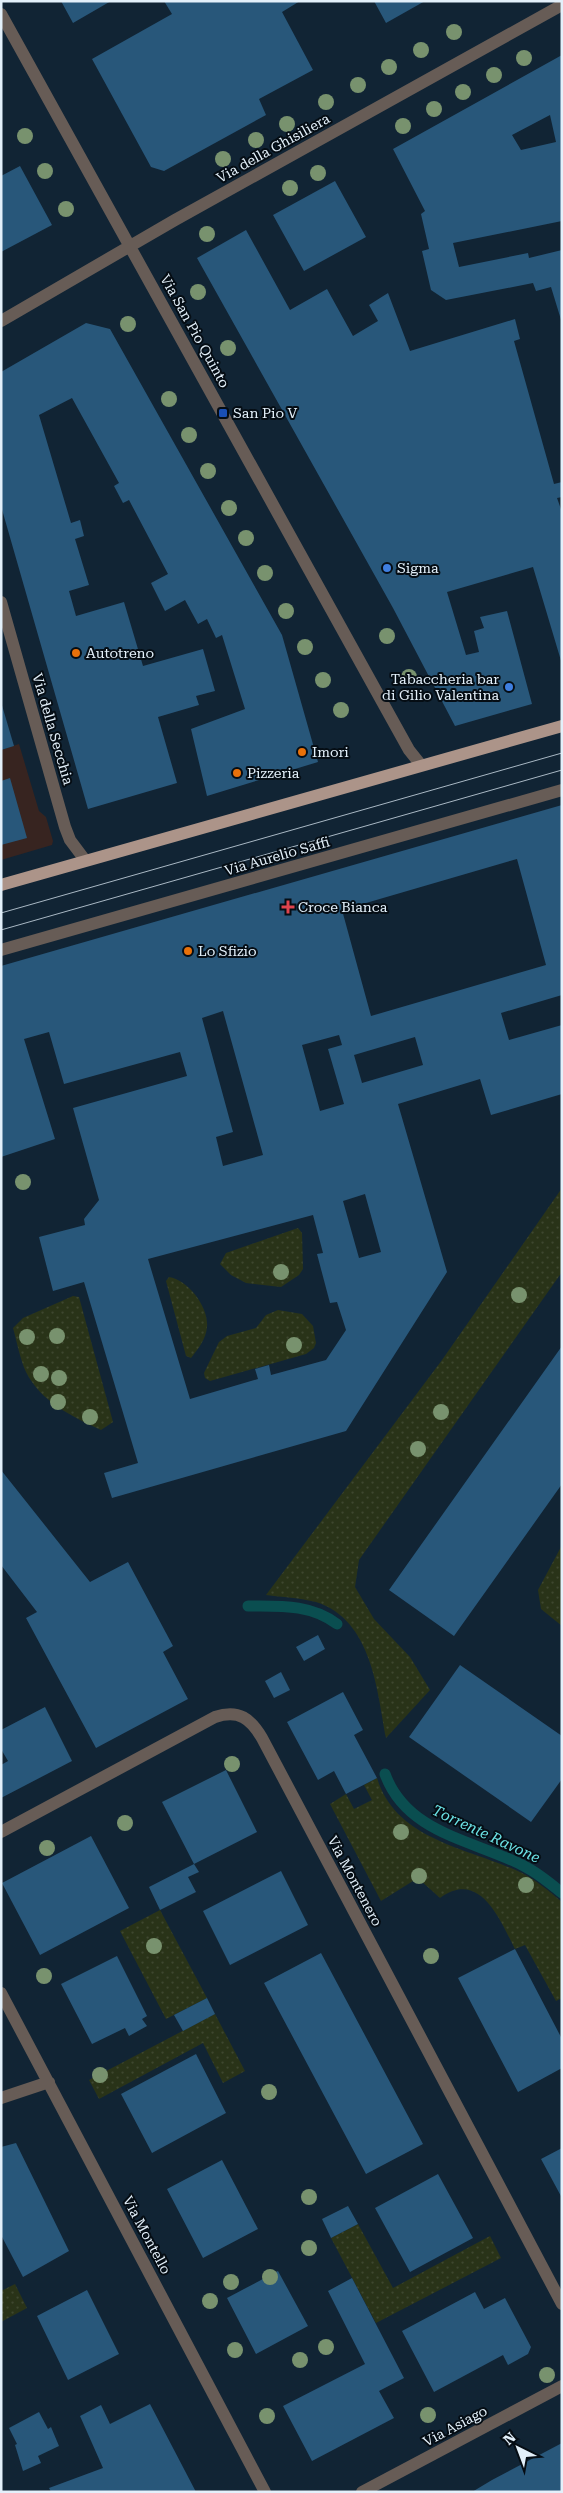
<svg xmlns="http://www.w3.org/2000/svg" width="563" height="2493" font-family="'Roboto Serif',serif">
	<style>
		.commercial { fill: #372420 }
		.grass { fill: url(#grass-dots) }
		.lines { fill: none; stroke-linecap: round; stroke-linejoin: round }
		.stream { stroke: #0a4e50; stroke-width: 11 }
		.building { fill: #28577a; fill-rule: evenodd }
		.service { stroke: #675c56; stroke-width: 12 }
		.minor { stroke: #675c56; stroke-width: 12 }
		.tertiary { stroke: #675c56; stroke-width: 12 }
		.primary { stroke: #ac9489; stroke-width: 12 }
		.tram { stroke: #a9b8c4; stroke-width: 1 }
		.tree { fill: #78926e }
		.transit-dot { fill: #1a4fb4; stroke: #050d14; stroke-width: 2 }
		.shop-dot { fill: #3f7fe0; stroke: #050d14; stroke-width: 2 }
		.food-dot { fill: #e8710a; stroke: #050d14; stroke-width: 2 }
		.health-dot { fill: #e0444e; stroke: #050d14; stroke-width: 2 }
		.labels { text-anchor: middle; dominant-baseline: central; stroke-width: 4; stroke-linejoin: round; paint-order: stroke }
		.street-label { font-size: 14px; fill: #e3f0fa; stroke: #050d14 }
		.poi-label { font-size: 14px; fill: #e3f0fa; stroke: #050d14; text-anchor: start }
		.water-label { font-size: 15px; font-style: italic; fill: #6ce3e6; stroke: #050d14 }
	</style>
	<defs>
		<pattern id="grass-dots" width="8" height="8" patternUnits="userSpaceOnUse" patternTransform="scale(1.25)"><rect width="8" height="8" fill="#293318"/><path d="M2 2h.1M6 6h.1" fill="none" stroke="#3e472f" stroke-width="1.8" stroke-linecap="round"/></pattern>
	</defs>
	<rect width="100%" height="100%" fill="#112434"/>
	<path class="commercial" d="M19 744 39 811 46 817 53 841 52 845 1 860V750Z"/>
	<path class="grass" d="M562 1188V1272L359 1560 355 1587 374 1619 410 1657 430 1690 386 1738C377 1690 372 1620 316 1602 300 1598 282 1597 266 1595L442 1360Z
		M298 1228 302 1233 303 1269 299 1275 281 1287 246 1283 231 1275 220 1264 226 1253Z
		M169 1277C188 1280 209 1307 207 1327 206 1339 198 1349 191 1358L186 1356 166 1281Z
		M73 1296 79 1297 113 1422 101 1430C73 1417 41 1402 26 1372 20 1359 17 1342 13 1328L23 1318Z
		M278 1310 302 1314 313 1326 316 1343 314 1348 306 1354 210 1381 205 1378 204 1373 219 1342 227 1336 256 1328 266 1315Z
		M562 1545V1626L541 1609 538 1590Z
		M377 1778C396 1841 470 1848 522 1873 537 1881 549 1891 562 1902V1998L556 2001 525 1945 515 1949C500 1920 480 1869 440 1898L420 1880 413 1881 381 1901 330 1804 346 1794 354 1809 372 1800 364 1785Z
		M160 1910 207 1998 166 2019 120 1931Z
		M215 2014 245 2071 223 2083 203 2043 99 2099 89 2080Z
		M358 2224 393 2288 490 2236 501 2258 376 2323 331 2238Z
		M15 2284 27 2308 1 2322V2291Z"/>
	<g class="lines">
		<path class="stream" d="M248 1606C280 1606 311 1604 337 1624
			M385 1774C407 1834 474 1840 524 1866 538 1873 550 1883 562 1893"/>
	</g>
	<path class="building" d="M61 1H111L73 23Z
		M164 1H300L282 12 313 70 259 99 266 115 164 171 151 167 92 59 172 14Z
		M374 1H425L386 23Z
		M562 55V221L453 243 459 267 528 253 529 258 562 250V323L551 287 536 291 533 283 446 300 431 290 422 251 429 249 421 214 425 211 393 149ZM550 115 556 142 521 150 512 135Z
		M20 166 52 225 1 252V176Z
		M335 181 366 237 304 271 273 215Z
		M246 230 290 310 327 289 353 336 378 321 369 305 388 293 410 351 515 319 520 339 514 341 554 484 562 482V497L557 498 562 512V664L533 567 447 592 466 655 479 652 474 631 484 628 480 617 507 611 532 704 455 726 393 608 197 258Z
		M86 323 110 329 282 635 318 762 207 796 191 729 245 709 222 635 216 638 207 619 198 624 185 600 165 611 151 583 168 574 129 500 123 503 114 486 119 483 72 398 39 415 71 523 80 520 84 536 75 539 89 585 69 591 76 616 124 602 143 666 203 649 215 691 196 696 199 705 158 717 177 783 88 809 1 506V372Z
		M1 702 14 746 1 750Z
		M10 778 27 838 1 845V781Z
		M562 805V995L501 1013 509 1040 562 1025V1094L491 1115 480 1079 398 1104 447 1272 346 1431 112 1498 104 1473 138 1463 84 1282 53 1291 39 1237 85 1225 84 1219 99 1200 73 1108 187 1076 180 1052 64 1084 49 1032 24 1039 55 1139 1 1157V966ZM517 859 546 965 371 1016 342 910ZM223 1011 263 1155 223 1166 216 1137 233 1132 202 1018ZM339 1035 342 1045 328 1049 344 1104 320 1111 302 1045ZM415 1037 423 1065 362 1083 354 1055ZM365 1194 381 1252 359 1258 343 1201ZM313 1215 323 1253 317 1254 330 1303 337 1302 346 1330 326 1360 271 1375 269 1365 255 1369 258 1379 190 1399 148 1259Z
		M562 1346V1484L454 1636 389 1590Z
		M1 1470 90 1582 128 1562 173 1646 163 1652 188 1699 96 1748 26 1618 37 1612 1 1565Z
		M318 1635 325 1649 304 1661 296 1647Z
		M460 1665 562 1736V1779L531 1822 409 1737Z
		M281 1672 290 1690 274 1698 265 1681Z
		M343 1692 363 1730 354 1735 377 1778 346 1794 334 1771 318 1780 287 1722Z
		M45 1707 72 1761 1 1798V1765L8 1761 1 1749V1730Z
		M226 1770 257 1832 194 1864 199 1872 188 1877 196 1892 160 1910 149 1887 194 1864 162 1802Z
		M91 1836 129 1908 40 1955 2 1883Z
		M281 1871 308 1925 230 1965 203 1911Z
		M515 1949 562 2039V2068L518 2092 458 1978Z
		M321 1953 423 2144 366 2174 264 1983Z
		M117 1956 147 2016 142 2019 147 2026 129 2036 125 2028 92 2044 61 1984Z
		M207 1998 215 2014 183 2031 174 2015Z
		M196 2054 226 2113 152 2153 121 2094Z
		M16 2143 69 2251 23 2277 1 2235V2147Z
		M562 2148V2198L541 2159Z
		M222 2160 258 2229 203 2258 167 2189Z
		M438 2174 473 2238 410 2272 375 2208Z
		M348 2206 358 2224 331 2238 322 2219Z
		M278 2271 308 2326 256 2354 227 2298Z
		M352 2278 404 2378 379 2391 394 2418 312 2461 283 2406 365 2364 328 2291Z
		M87 2290 119 2354 68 2380 37 2316Z
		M475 2292 484 2309 505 2298 531 2347 528 2354 508 2365 503 2355 434 2392 402 2331Z
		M150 2404 196 2492H51L49 2488 103 2468 80 2416 101 2405 110 2424Z
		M39 2412 48 2429 51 2427 59 2446 38 2456 41 2463 23 2471 15 2445 17 2444 9 2428Z
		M562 2443V2492H472L492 2480Z"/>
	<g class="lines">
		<path class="service" d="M1 602 65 827 70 840 85 860"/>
		<path class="minor" d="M1 14 379 696 409 750 421 765
			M1 321 175 220 562 5
			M1 1832 215 1717C239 1709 251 1719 262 1738L562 2304
			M1 1993 265 2492
			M1 2098 49 2082
			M362 2492 562 2386"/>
		<path class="tertiary" d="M1 950 562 790"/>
		<path class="primary" d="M1 885 562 726"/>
		<path class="tram" d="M1 913 562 753
			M1 930 562 770"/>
	</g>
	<g class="tree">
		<circle cx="454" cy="32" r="8"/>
		<circle cx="421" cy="50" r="8"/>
		<circle cx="524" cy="58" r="8"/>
		<circle cx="389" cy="67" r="8"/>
		<circle cx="494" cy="75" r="8"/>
		<circle cx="358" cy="85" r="8"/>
		<circle cx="463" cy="92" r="8"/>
		<circle cx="326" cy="102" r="8"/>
		<circle cx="434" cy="109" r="8"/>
		<circle cx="287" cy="124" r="8"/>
		<circle cx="403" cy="126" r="8"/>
		<circle cx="25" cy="136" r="8"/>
		<circle cx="256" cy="140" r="8"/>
		<circle cx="223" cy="159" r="8"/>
		<circle cx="45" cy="171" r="8"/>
		<circle cx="318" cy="173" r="8"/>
		<circle cx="290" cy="188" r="8"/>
		<circle cx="66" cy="209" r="8"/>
		<circle cx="207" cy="234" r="8"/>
		<circle cx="198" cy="292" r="8"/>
		<circle cx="128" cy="324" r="8"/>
		<circle cx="228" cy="348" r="8"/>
		<circle cx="169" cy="399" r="8"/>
		<circle cx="189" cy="435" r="8"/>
		<circle cx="208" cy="471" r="8"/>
		<circle cx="229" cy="508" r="8"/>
		<circle cx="246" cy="538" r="8"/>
		<circle cx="265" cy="573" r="8"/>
		<circle cx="286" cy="611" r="8"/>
		<circle cx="387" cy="636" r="8"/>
		<circle cx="305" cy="647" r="8"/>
		<circle cx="409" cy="677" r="8"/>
		<circle cx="323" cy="680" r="8"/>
		<circle cx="341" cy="710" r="8"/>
		<circle cx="23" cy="1182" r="8"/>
		<circle cx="281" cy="1272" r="8"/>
		<circle cx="519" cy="1295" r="8"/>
		<circle cx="57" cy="1336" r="8"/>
		<circle cx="27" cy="1337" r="8"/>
		<circle cx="294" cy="1345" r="8"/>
		<circle cx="41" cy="1374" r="8"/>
		<circle cx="59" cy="1378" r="8"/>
		<circle cx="58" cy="1402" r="8"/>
		<circle cx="441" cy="1412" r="8"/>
		<circle cx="90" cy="1417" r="8"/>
		<circle cx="418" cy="1449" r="8"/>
		<circle cx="232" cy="1764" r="8"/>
		<circle cx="125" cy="1823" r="8"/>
		<circle cx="401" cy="1832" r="8"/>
		<circle cx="47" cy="1848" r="8"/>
		<circle cx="419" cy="1876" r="8"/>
		<circle cx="526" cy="1885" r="8"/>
		<circle cx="154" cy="1946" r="8"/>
		<circle cx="431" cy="1956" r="8"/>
		<circle cx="44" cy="1976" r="8"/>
		<circle cx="100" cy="2075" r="8"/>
		<circle cx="269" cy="2092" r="8"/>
		<circle cx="309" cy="2197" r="8"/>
		<circle cx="309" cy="2248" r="8"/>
		<circle cx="270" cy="2277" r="8"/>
		<circle cx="231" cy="2282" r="8"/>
		<circle cx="210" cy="2301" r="8"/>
		<circle cx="326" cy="2347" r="8"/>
		<circle cx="235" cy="2350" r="8"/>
		<circle cx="300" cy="2360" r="8"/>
		<circle cx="547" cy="2375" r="8"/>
		<circle cx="428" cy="2415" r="8"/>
		<circle cx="267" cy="2416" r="8"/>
	</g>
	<rect class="transit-dot" x="218" y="408" width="10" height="10" rx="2.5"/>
	<g class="shop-dot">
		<circle cx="387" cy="568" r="5"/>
		<circle cx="509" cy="687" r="5"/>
	</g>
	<g class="food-dot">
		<circle cx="76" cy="653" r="5"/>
		<circle cx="302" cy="752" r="5"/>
		<circle cx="237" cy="773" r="5"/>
		<circle cx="188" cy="951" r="5"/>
	</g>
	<path class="health-dot" d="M285.5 899.5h5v5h5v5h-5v5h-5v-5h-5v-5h5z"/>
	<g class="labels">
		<g class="street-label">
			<text transform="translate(273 148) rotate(-29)">Via della Ghisiliera</text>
			<text transform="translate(195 331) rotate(61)">Via San Pio Quinto</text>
			<text transform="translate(53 729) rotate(74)">Via della Secchia</text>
			<text transform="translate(277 856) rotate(-16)">Via Aurelio Saffi</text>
			<text transform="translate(355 1881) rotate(62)">Via Montenero</text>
			<text transform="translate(147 2235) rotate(62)">Via Montello</text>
			<text transform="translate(455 2426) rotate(-28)">Via Asiago</text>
		</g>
		<g class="poi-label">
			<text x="233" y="413">San Pio V</text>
			<text x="397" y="568">Sigma</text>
			<text x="86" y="653">Autotreno</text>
			<text x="499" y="679" text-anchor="end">Tabaccheria bar<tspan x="499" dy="16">di Gilio Valentina</tspan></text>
			<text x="312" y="752">Imori</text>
			<text x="247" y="773">Pizzeria</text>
			<text x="298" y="907">Croce Bianca</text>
			<text x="198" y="951">Lo Sfizio</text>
		</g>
		<g class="water-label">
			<text transform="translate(486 1834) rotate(25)">Torrente Ravone</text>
		</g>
	</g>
	<rect width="563" height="2493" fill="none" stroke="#e3f0fa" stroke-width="5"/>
	<g transform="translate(518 2448) rotate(318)" stroke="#050d14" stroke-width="4" paint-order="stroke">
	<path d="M0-4L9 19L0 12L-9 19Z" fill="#e3f0fa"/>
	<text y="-8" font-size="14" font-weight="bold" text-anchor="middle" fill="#e3f0fa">N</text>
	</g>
</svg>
